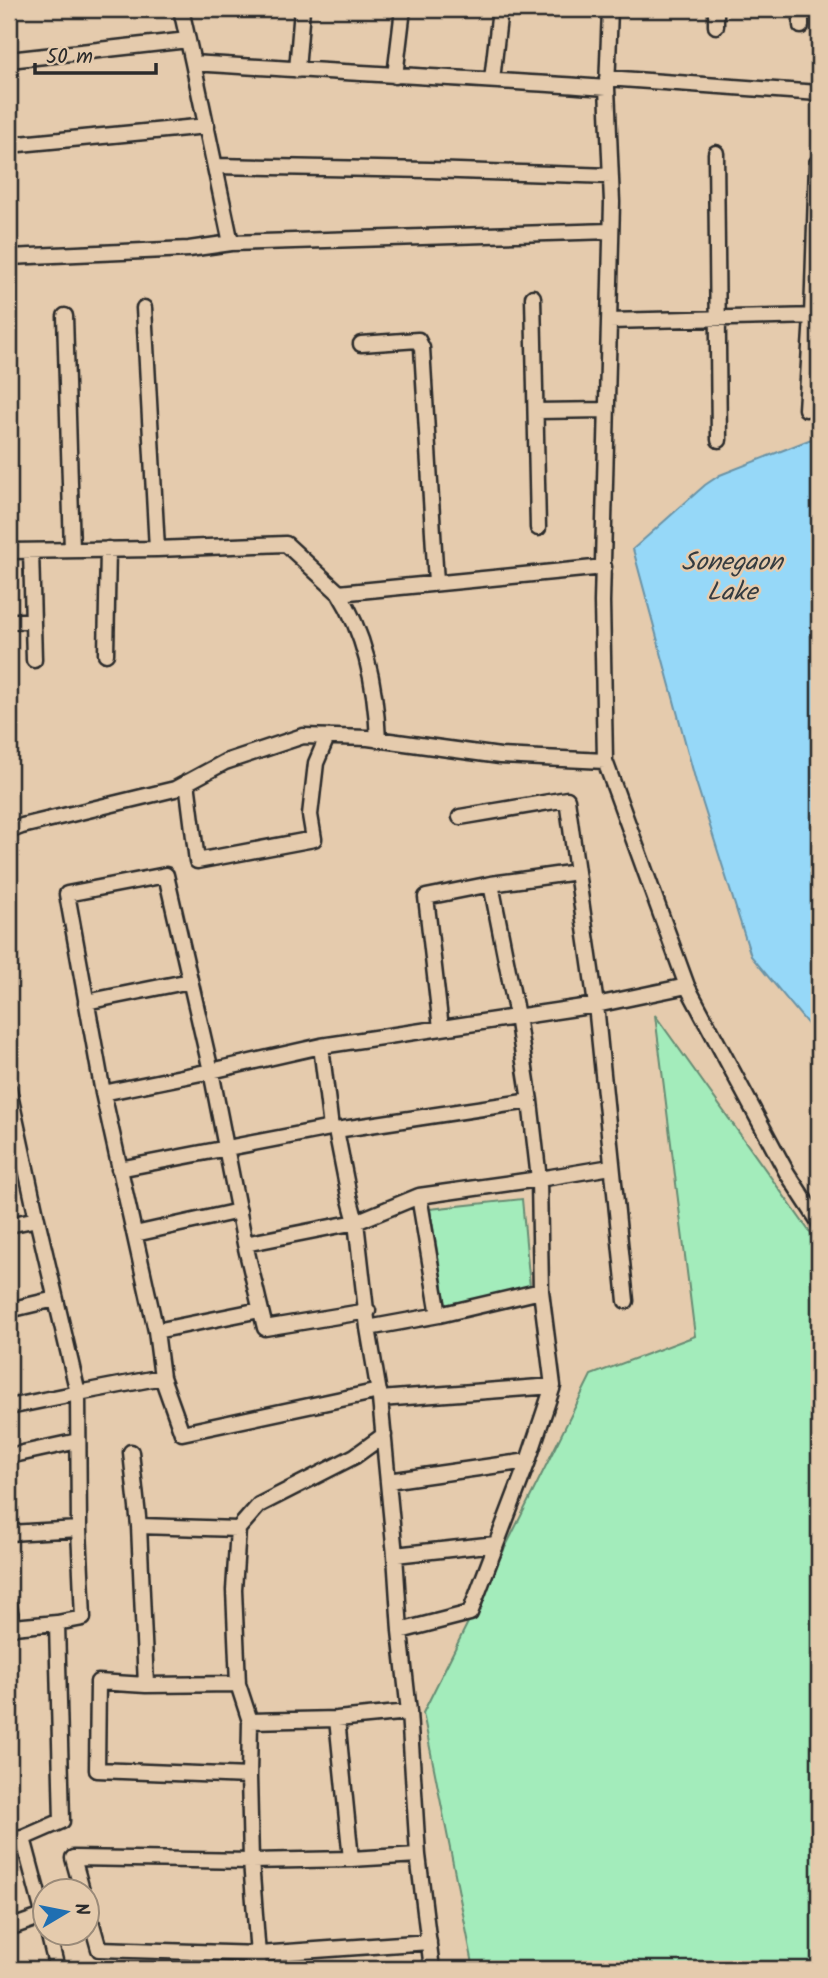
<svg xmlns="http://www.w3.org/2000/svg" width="828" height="1978" font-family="Kalam,sans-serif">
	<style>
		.green { fill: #a3ecbb; stroke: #678c73; stroke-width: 2 }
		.water { fill: #96d8f8; stroke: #6b93a6; stroke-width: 2 }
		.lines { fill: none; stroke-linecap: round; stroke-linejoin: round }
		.street-casing { stroke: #2b2b2b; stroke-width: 19 }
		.street { stroke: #e5cbad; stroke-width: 14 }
		.labels { text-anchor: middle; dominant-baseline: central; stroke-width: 5; stroke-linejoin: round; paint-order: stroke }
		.water-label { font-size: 26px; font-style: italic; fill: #363c40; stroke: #e5cbad }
	</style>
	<rect width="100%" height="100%" fill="#e5cbad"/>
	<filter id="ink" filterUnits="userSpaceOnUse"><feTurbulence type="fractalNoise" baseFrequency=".0143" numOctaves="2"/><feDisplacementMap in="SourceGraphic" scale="14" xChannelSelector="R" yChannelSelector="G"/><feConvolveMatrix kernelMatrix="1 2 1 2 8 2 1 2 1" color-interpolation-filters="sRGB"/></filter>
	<g filter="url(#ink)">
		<path class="green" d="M655 1015 819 1245V1969H474L423 1713 591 1375 695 1336Z
			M522 1199 530 1287 446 1305 430 1209Z"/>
		<path class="water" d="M819 434V1055L816 1034 751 956 696 782 633 549 705 485 720 475 814 438Z"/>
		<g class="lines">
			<defs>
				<path id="street" d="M181 9 193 63C331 72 469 78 607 88
					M610 9 607 88 612 202 602 602 605 761 687 986
					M716 26V9
					M801 26V9
					M9 60 188 40
					M193 63 231 243 611 231
					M297 70 302 9
					M395 76 403 9
					M607 78 819 93
					M492 80 500 9
					M9 145 207 126
					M716 153 719 440
					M215 166 429 170 611 176
					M9 257 189 249 231 243
					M533 297 538 528
					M144 308 157 549
					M65 316 72 550
					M609 321 819 316
					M361 344 418 340 422 348 436 583
					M806 409 812 316 817 163
					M536 411 607 410
					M9 551 157 549 286 544 339 593 604 567
					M31 551 34 660
					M339 593C366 636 376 689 378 740
					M9 621H33
					M106 654 108 549
					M187 782 197 861 314 839 310 815 316 763 327 737
					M460 817 567 799 577 872
					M9 831 22 826 175 789 225 762 303 736 368 738 500 756 605 761
					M86 1002 190 981
					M441 1028 426 897 491 884
					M321 1046 331 1128 336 1130 349 1196 356 1222 368 1328 380 1399 395 1555
					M9 1090 37 1219 78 1393 9 1407
					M103 1093 211 1071 321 1046 596 1005 687 986 787 1173 819 1222
					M336 1130 530 1101
					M611 1167 539 1179 530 1101 517 1016 491 884 577 872 596 1005 626 1301
					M119 1169 331 1128
					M9 1225 37 1219
					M135 1234 239 1211
					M245 1244 356 1222 419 1196
					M9 1310 55 1299
					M439 1315 419 1196 539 1179 541 1291 553 1386 528 1461 470 1613 400 1631 395 1555 496 1544
					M368 1328 439 1315 541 1291
					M156 1331 260 1310
					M162 1377 182 1433 379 1391
					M380 1399 553 1386
					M384 1435 355 1456 259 1505 238 1529 234 1590 238 1684 250 1721 337 1719 409 1712 418 1855 432 1969
					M131 1452 139 1526 146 1685 98 1682 97 1770 249 1776
					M9 1456 78 1441
					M388 1481 528 1461
					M139 1526 238 1529
					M9 1533 79 1529
					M9 1605 13 1627 57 1623
					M400 1631 409 1712
					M146 1685 238 1684
					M337 1719 351 1859 418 1855
					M250 1721 249 1776 251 1861 259 1969
					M9 1840 23 1838
					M82 1890 73 1858 251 1861 351 1859
					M88 1910 99 1949 259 1954 429 1942
					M46 1924 23 1838 62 1821 57 1623 83 1618 79 1529 78 1393 162 1377 156 1331 103 1093 67 894 166 875 211 1071 245 1244 265 1328 368 1311
					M9 1928 43 1916
					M48 1932 57 1969"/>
			</defs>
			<use href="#street" class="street-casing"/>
			<use href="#street" class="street"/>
		</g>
	</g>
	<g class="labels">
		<g class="water-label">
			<text x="732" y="563">Sonegaon<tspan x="732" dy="30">Lake</tspan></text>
		</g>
	</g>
	<rect width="828" height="1978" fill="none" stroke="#e5cbad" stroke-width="35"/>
	<rect x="18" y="18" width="793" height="1943" fill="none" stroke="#2b2b2b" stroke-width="2.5" filter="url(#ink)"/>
	<g transform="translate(66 1912) rotate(80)"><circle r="33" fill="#e5cbad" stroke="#9b8b79" stroke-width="2"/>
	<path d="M0-5L12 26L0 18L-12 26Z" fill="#1f6fb2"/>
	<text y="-10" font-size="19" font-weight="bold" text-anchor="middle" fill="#2b2b2b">N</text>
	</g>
	<path d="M35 63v10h121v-10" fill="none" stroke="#2b2b2b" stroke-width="3.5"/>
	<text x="46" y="63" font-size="21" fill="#2b2b2b" stroke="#e5cbad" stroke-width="5" paint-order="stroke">50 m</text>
</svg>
